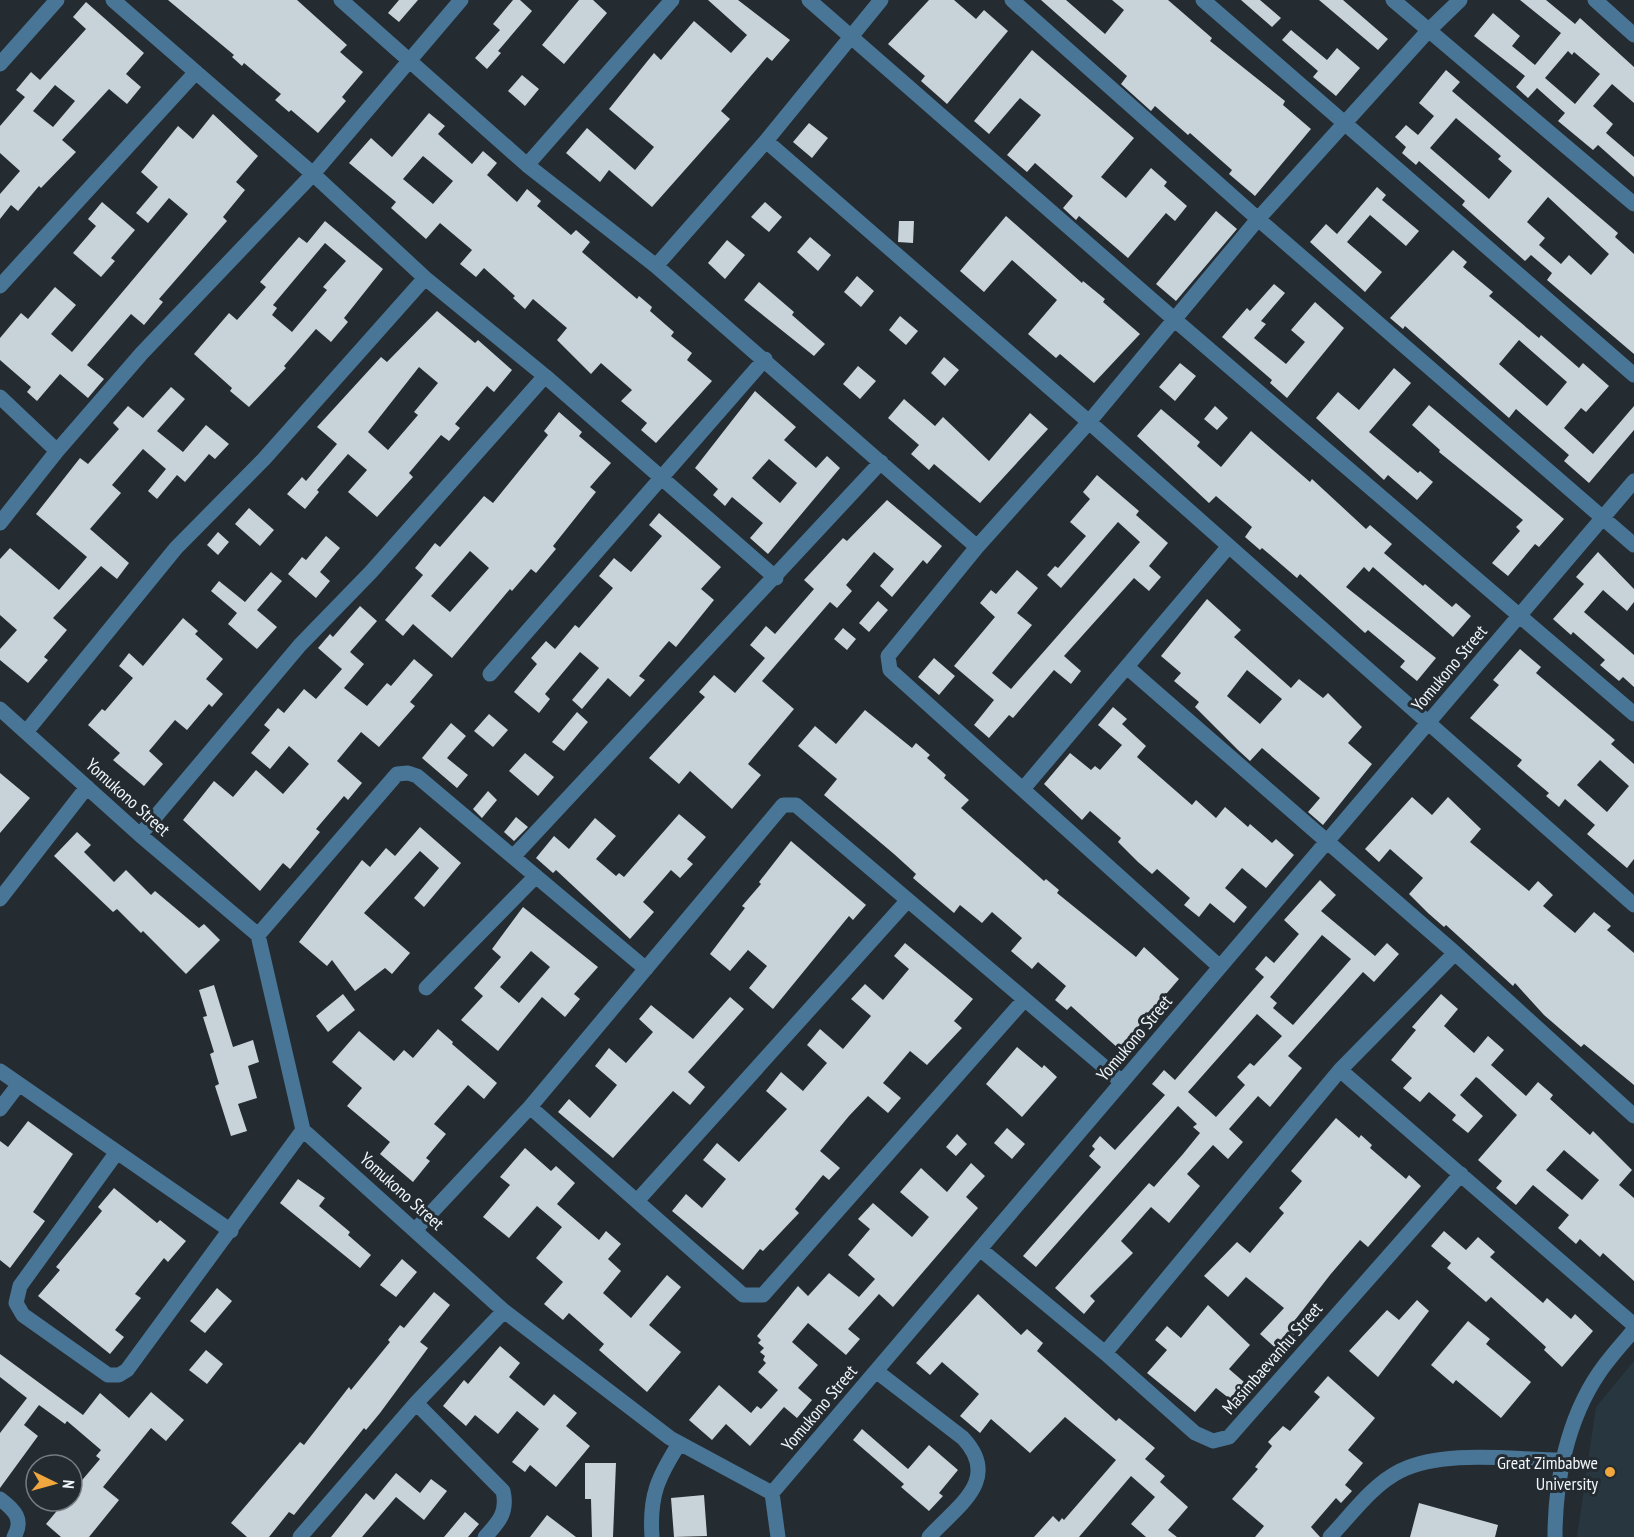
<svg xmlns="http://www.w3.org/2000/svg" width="1634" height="1537" font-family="'PT Sans Narrow',sans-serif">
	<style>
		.built { fill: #283640 }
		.building { fill: #c8d2d9; fill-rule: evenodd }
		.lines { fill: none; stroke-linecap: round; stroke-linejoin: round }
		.minor { stroke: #497697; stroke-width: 15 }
		.poi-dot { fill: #efa73e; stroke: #242b31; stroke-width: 2 }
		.labels { text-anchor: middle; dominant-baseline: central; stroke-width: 6; stroke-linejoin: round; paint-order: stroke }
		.street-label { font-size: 18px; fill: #f0f6f9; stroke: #242b31 }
		.poi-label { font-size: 18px; fill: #f0f6f9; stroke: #242b31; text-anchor: end }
	</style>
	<rect width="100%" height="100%" fill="#242b31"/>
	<path class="built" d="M1634 1361V1537H1577L1596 1407Z"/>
	<path class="building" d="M168 0H297L347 45 340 52 363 72 342 97 346 101 318 133 291 110 289 112 275 100 281 94 244 63 242 66 232 57 234 55Z
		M399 0H418L399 22 388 13Z
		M513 0H520L532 11 498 51 501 53 487 69 475 58 500 30 493 24Z
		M579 0H593L607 13 564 64 542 45Z
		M708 0H738L790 40 772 61 767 57 721 111 730 119 652 207 609 170 600 182 566 153 587 128 635 170 654 147 609 109 637 74 654 53 661 60 694 21 731 53 747 35Z
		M929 0H954L976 19 984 10 1008 31 947 104 921 81 925 76 888 44Z
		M1041 0H1066L1105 34 1124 10 1112 0H1168L1212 38 1210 41 1285 101 1283 105 1311 129 1255 196 1229 174 1232 170 1190 133 1188 135 1155 106 1151 111 1121 84 1127 76Z
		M1241 0H1260L1281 18 1272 27Z
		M1319 0H1343L1388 39 1378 50Z
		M1520 0H1546L1575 24 1580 18 1634 67V103L1612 84 1593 106 1613 124 1606 133 1634 157V177L1598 145 1593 150 1558 121 1565 113 1537 88 1528 98 1516 87 1525 76 1474 36 1493 13 1520 36 1512 46 1535 65 1561 33ZM1568 51 1572 55 1574 52 1600 74 1575 104 1545 78Z
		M86 2 144 53 126 74 141 87 127 104 109 89 62 140 76 152 41 188 39 186 18 211 11 205 0 219V194L20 171 0 153V126L25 97 16 90 31 72 40 80 86 29 73 17ZM55 85 75 101 53 127 33 111Z
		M1291 30 1327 60 1337 48 1360 68 1336 96 1313 77 1318 71 1282 40Z
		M1032 50 1134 138 1101 177 1126 198 1151 168 1167 182 1164 186 1187 206 1175 221 1166 213 1128 258 1079 216 1076 220 1063 208 1073 196 1035 163 1027 172 1007 155 1041 115 1020 98 989 134 974 121Z
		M1446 70 1460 82 1452 91 1618 233 1615 237 1634 254V354L1547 280 1552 273 1531 255 1525 261 1462 205 1465 201 1419 161 1416 165 1402 153 1406 147 1395 137 1406 125 1418 135 1434 116 1419 103ZM1456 118 1501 156 1498 159 1512 171 1489 199 1430 148ZM1548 197 1609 254 1591 275 1569 255 1561 264 1539 245 1545 238 1527 222Z
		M522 75 539 89 525 106 508 91Z
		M429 113 445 126 438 134 472 164 483 151 497 163 487 175 517 202 527 189 541 201 537 206 571 235 576 230 590 242 582 252 637 299 639 296 652 307 650 311 674 332 671 336 692 353 687 360 712 381 656 443 641 430 647 423 621 401 632 390 601 363 591 374 557 340 567 328 533 299 525 309 513 298 515 296 484 268 476 277 460 264 472 250 440 223 426 239 391 208 396 202 349 163 371 138 392 157ZM423 156 453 181 433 204 403 179Z
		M213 114 258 156 236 182 245 190 223 217 227 221 159 299 163 302 144 325 131 314 87 365 104 379 88 398 60 374 37 401 27 392 31 387 0 360V338L21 313 28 319 55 287 76 305 51 334 72 352 188 214 169 198 148 223 136 213 158 187 141 172 178 126 193 139Z
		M809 123 828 138 812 158 793 142Z
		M1377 187 1386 195 1382 200 1419 231 1406 246 1370 215 1347 242 1382 272 1365 292 1310 242 1326 224 1337 234Z
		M102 202 135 230 111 258 115 261 101 277 73 253 96 226 88 219Z
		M765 202 782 217 769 232 751 217Z
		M1216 211 1237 229 1176 301 1156 284Z
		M1006 216 1082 283 1083 281 1105 299 1103 302 1140 334 1094 383 1060 354 1056 358 1028 334 1057 300 1012 260 984 292 960 271Z
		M325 221 383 269 344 318 348 322 331 342 316 329 284 366 286 368 249 407 230 391 232 388 194 354 229 313 237 320 266 287 260 282 299 237 307 243ZM325 243 346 261 323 287 327 290 292 332 272 315 277 308 273 305Z
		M899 221H914L913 243 898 242Z
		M810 237 831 255 818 271 797 252Z
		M727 240 745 255 725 279 708 263Z
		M1453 250 1467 262 1463 267 1493 292 1489 296 1539 338 1541 335 1579 368 1583 363 1609 386 1586 412 1581 408 1564 428 1593 454 1634 406V430L1589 483 1564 461 1569 455 1516 409 1509 418 1405 326 1403 329 1390 318ZM1519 340 1567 382 1547 406 1499 364Z
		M857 276 874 291 861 307 844 292Z
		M759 282 794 312 792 315 825 344 814 356 744 300Z
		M1274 284 1285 293 1261 321 1266 324 1254 338 1286 364 1305 342 1291 330 1315 302 1344 328 1287 398 1270 383 1272 380 1222 337 1247 308 1250 311Z
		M437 311 475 343 478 340 512 370 494 392 487 386 455 424 460 428 449 441 441 435 409 473 413 477 377 517 348 492 367 470 348 454 317 490 319 492 305 509 287 494 302 477 306 481 337 444 317 427 381 357 387 362ZM419 367 438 383 414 412 418 415 388 450 368 432Z
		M900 316 918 331 906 345 889 330Z
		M944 357 959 370 945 386 931 373Z
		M1180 363 1196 376 1175 401 1159 387Z
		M858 366 876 381 860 399 843 384Z
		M1394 368 1411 383 1369 432 1418 473 1420 471 1433 482 1417 500 1388 475 1384 480 1316 418 1338 392 1359 410Z
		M171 387 185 399 157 431 183 452 206 425 229 444 215 459 209 454 185 482 177 475 157 499 148 491 166 469 143 449 112 485 121 493 90 529 129 563 117 579 101 566 53 618 67 630 44 657 48 660 28 683 0 660V649L17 630 0 615V559L10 548 59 590 87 557 36 514 80 458 88 464 119 429 113 423 128 406 143 418Z
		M755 391 796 427 784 440 816 468 827 456 840 468 768 554 750 538 763 523 732 497 725 506 713 495 718 489 695 468ZM769 459 797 483 780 503 752 478Z
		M904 399 935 426 943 417 989 461 1030 413 1048 429 980 503 934 464 929 470 911 454 919 445 888 418Z
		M1429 405 1564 519 1539 547 1535 544 1508 576 1492 563 1520 531 1516 527 1523 520 1439 452 1440 450 1412 425Z
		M1215 406 1228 418 1217 430 1204 419Z
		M1161 409 1200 442 1197 446 1221 467 1251 431 1310 482 1312 479 1366 529 1370 525 1392 544 1384 553 1423 586 1425 584 1452 607 1456 603 1471 616 1453 637 1373 567 1369 572 1364 567 1346 587 1436 658 1417 681 1400 667 1405 661 1368 630 1365 633 1300 574 1297 578 1262 548 1260 550 1245 537 1252 527 1216 496 1209 503 1137 436Z
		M559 412 582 432 579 436 611 463 590 487 596 492 553 546 556 549 536 573 531 569 512 591 510 589 452 658 413 624 403 636 385 620 423 575 415 568 435 543 440 547 484 496 493 503 548 435 544 431ZM470 551 489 568 450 612 431 596Z
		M1097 475 1139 511 1136 515 1168 543 1149 566 1161 577 1149 591 1134 578 1064 656 1081 671 1071 684 1054 670 1013 718 1009 715 989 738 974 725 994 700 954 666 995 617 980 603 991 590 996 594 1017 570 1038 588 1017 613 1032 625 992 673 1011 689 1140 542 1118 522 1061 588 1047 575 1055 566 1058 568 1086 536 1070 522 1090 499 1083 492Z
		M887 500 942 546 927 564 923 560 892 597 880 586 894 569 874 552 846 585 852 591 837 608 830 602 762 681 794 709 748 764 761 775 732 809 690 771 679 784 649 758 705 697 699 692 714 675 735 693 765 658 750 645 766 626 775 634 814 589 804 580 843 538 847 541Z
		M249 508 274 530 260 546 235 524Z
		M659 513 721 567 701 589 714 600 676 647 669 641 639 676 645 680 630 697 608 678 582 709 572 700 599 668 580 652 545 694 550 699 539 713 514 692 537 664 531 658 546 641 555 649 575 625 579 628 613 588 599 576 614 558 631 572 662 536 649 525Z
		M218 532 229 542 218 555 207 545Z
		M326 536 340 548 320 572 330 581 316 598 288 574 302 557 306 560Z
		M1598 552 1634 589V602L1627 611 1603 590 1584 612 1634 655V687L1623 677 1619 681 1600 665 1605 660 1573 632 1571 635 1553 619 1584 584 1576 577Z
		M271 572 282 581 257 610 277 627 257 649 228 624 237 613 211 591 219 581 245 602Z
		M1207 599 1241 630 1234 637 1291 688 1299 679 1323 698 1328 693 1362 727 1348 743 1372 764 1323 825 1308 812 1320 798 1262 748 1250 761 1238 750 1195 707 1199 702 1174 681 1181 673 1161 656ZM1247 670 1282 699 1260 724 1227 696Z
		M878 601 888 610 869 632 859 623Z
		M360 606 377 621 350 652 364 664 344 688 367 706 387 683 391 686 414 659 433 675 410 702 415 706 379 747 361 732 337 761 362 783 348 800 344 796 316 829 320 832 290 869 283 863 260 891 183 820 214 781 233 797 256 770 283 794 309 764 289 746 270 769 251 753 270 730 264 725 278 708 284 713 304 689 316 699 342 669 318 648 330 634 333 637Z
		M183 618 198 631 195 634 223 659 206 679 223 694 212 707 209 704 187 730 175 720 149 751 163 764 144 786 113 760 120 753 88 725 102 709 105 711 133 678 119 666 129 653 143 666Z
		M843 628 856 639 847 650 834 639Z
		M1520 649 1541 667 1536 673 1615 740 1611 744 1634 764V859L1627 868 1587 834 1595 825 1565 799 1559 807 1546 796 1549 793 1517 766 1522 760 1470 718 1499 685 1493 680ZM1600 760 1629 786 1607 812 1577 785Z
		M934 658 955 676 939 695 918 677Z
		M1113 707 1127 719 1122 724 1146 746 1137 757 1192 805 1196 800 1216 818 1225 807 1248 827 1250 824 1272 843 1276 839 1294 855 1266 888 1242 868 1225 888 1247 907 1234 923 1210 903 1199 917 1184 905 1190 898 1157 869 1152 874 1138 862 1118 842 1121 838 1090 811 1082 820 1044 784 1070 753 1091 770 1095 766 1100 770 1122 745 1098 725Z
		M865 710 912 748 916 743 930 755 927 758 946 775 944 778 969 800 961 808 1044 881 1046 879 1059 890 1057 893 1136 957 1144 947 1179 979 1119 1049 1071 1006 1067 1010 1055 1000 1066 986 1038 962 1032 969 1011 951 1022 938 992 912 982 923 960 905 954 913 913 878 916 874 894 854 824 795 837 779 798 746 815 726 836 744Z
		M577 712 588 722 564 751 552 742Z
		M489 714 508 730 493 747 474 731Z
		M451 723 466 736 447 758 468 775 457 788 422 758Z
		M525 753 554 777 538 796 509 771Z
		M0 773 30 798 0 833Z
		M488 791 497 800 482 818 473 809Z
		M1412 797 1432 815 1448 797 1481 829 1470 842 1529 891 1538 881 1553 895 1543 906 1575 933 1594 912 1611 926 1607 930 1634 953V1085L1584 1044 1581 1047 1544 1015 1515 983 1513 986 1446 925 1444 927 1428 913 1409 894 1423 878 1390 849 1379 862 1365 849Z
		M679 814 706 837 687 859 693 864 680 878 671 870 643 902 654 912 630 939 556 870 553 873 536 858 554 836 569 849 595 818 616 836 596 859 616 876 619 873 624 877Z
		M516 817 528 827 514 841 504 832Z
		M420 827 461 863 424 907 414 898 439 868 420 851 364 913 410 953 392 974 385 968 355 991 332 960 327 966 299 942 362 860 370 867 386 848 395 856Z
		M77 832 91 845 84 852 114 882 126 870 151 895 155 891 199 928 204 924 220 940 186 974 143 931 141 933 117 909 113 912 54 856Z
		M791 841 866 905 853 920 849 916 773 1009 749 988 767 966 748 950 730 971 710 954 745 908 742 906 761 884 759 882Z
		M1320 880 1336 895 1321 911 1375 956 1387 943 1399 954 1374 982 1363 972 1288 1056 1302 1068 1270 1107 1258 1096 1229 1129 1243 1142 1228 1159 1213 1145 1187 1174 1200 1186 1169 1223 1151 1207 1121 1241 1133 1253 1090 1296 1095 1301 1084 1314 1055 1288 1149 1183 1154 1187 1183 1154 1200 1133 1193 1127 1197 1124 1178 1106 1036 1267 1023 1256 1101 1167 1089 1156 1095 1149 1092 1146 1100 1136 1115 1150 1165 1095 1152 1084 1164 1070 1175 1080 1264 977 1255 969 1266 956 1274 963 1299 934 1284 920ZM1322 935 1351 959 1293 1025 1273 1008 1277 1003 1270 997ZM1257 1014 1282 1036 1254 1066 1250 1063 1237 1077 1245 1085 1216 1117 1188 1092Z
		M523 907 598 967 574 994 580 999 565 1017 542 997 498 1051 461 1020 483 996 474 988 501 957 492 949ZM531 951 550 967 519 1003 500 987Z
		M905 943 973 999 954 1021 962 1028 927 1065 910 1051 883 1083 901 1098 888 1113 868 1096 849 1116 820 1151 840 1168 829 1180 823 1175 795 1209 799 1213 763 1251 760 1249 743 1270 672 1211 686 1194 702 1208 726 1179 703 1160 717 1143 739 1162 787 1109 766 1091 781 1072 803 1091 827 1063 807 1045 820 1029 843 1049 871 1016 851 999 865 984 883 1000 909 969 894 956Z
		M214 985 233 1047 253 1040 259 1062 248 1066 257 1098 238 1104 247 1131 231 1136 215 1086 219 1084 210 1054 214 1052 203 1017 207 1016 199 990Z
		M343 994 355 1010 328 1032 316 1016Z
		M1441 994 1458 1009 1444 1026 1474 1053 1488 1036 1504 1050 1491 1065 1526 1096 1538 1082 1553 1095 1550 1099 1590 1135 1593 1131 1632 1170 1619 1185 1634 1198V1281L1603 1253 1600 1257 1580 1239 1576 1244 1558 1228 1569 1215 1533 1185 1516 1205 1496 1188 1502 1181 1478 1160 1517 1115 1479 1079 1476 1077 1460 1095 1483 1116 1468 1133 1452 1120 1456 1115 1429 1092 1420 1102 1403 1088 1412 1078 1391 1060 1416 1030 1412 1027ZM1564 1150 1599 1180 1582 1200 1546 1170Z
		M730 997 744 1009 688 1072 705 1087 690 1105 673 1091 613 1158 558 1112 569 1099 590 1118 617 1085 595 1066 609 1048 626 1063 653 1032 639 1019 651 1005 693 1039Z
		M438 1029 453 1042 452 1044 497 1083 484 1099 468 1085 434 1124 446 1134 426 1158 430 1161 413 1182 380 1154 390 1142 347 1106 362 1088 332 1062 359 1031 394 1061 404 1050 413 1058Z
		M1017 1047 1042 1068 1044 1065 1057 1077 1022 1117 986 1084Z
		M1336 1118 1359 1138 1361 1135 1372 1145 1370 1148 1406 1179 1409 1175 1421 1186 1368 1247 1360 1240 1330 1275 1288 1329 1294 1335 1280 1352 1260 1334 1284 1308 1246 1277 1228 1297 1204 1276 1237 1242 1250 1253 1284 1213 1279 1208 1302 1181 1291 1171Z
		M28 1121 73 1154 33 1212 45 1221 10 1268 0 1260V1141L8 1147Z
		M1007 1128 1025 1144 1012 1159 994 1143Z
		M957 1134 967 1144 956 1156 946 1147Z
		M525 1148 551 1171 556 1166 575 1183 557 1204 599 1240 606 1231 621 1244 608 1259 621 1271 603 1293 631 1318 667 1275 681 1287 649 1325 681 1352 647 1392 599 1350 604 1344 569 1313 563 1320 544 1304 563 1282 536 1258 562 1227 537 1206 509 1238 483 1217 510 1185 500 1177Z
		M971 1163 985 1176 966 1197 978 1208 893 1307 879 1294 848 1329 860 1339 846 1355 808 1323 792 1342 818 1365 798 1388 812 1400 797 1418 784 1407 750 1446 726 1424 712 1440 689 1420 719 1385 751 1413 757 1406 761 1409 778 1390 758 1372 766 1363 763 1360 765 1356 760 1352 764 1348 758 1343 761 1340 757 1336 798 1286 808 1296 829 1273 859 1297 875 1279 848 1255 870 1229 858 1219 873 1203 912 1237 929 1217 900 1192 921 1168 947 1192Z
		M298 1179 325 1198 319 1206 350 1232 348 1235 371 1255 360 1268 280 1203Z
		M114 1188 157 1223 160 1220 186 1241 168 1262 164 1258 135 1294 141 1298 115 1330 124 1337 110 1354 38 1296 60 1270 56 1267 102 1211 98 1207Z
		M1444 1231 1466 1250 1478 1237 1495 1252 1490 1257 1543 1303 1547 1298 1571 1319 1575 1314 1593 1331 1562 1367 1544 1350 1546 1347 1491 1297 1486 1302 1447 1268 1451 1263 1431 1246Z
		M402 1259 417 1272 396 1297 380 1285Z
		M217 1288 232 1301 205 1333 190 1321Z
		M434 1292 450 1305 420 1342 428 1348 380 1413 366 1430 364 1428 294 1515 289 1512 269 1537H247L231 1523 300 1442 304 1445 349 1387 351 1390 390 1342 388 1340 400 1325 404 1328Z
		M978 1294 1021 1335 1027 1329 1043 1343 1037 1351 1116 1421 1119 1418 1155 1448 1145 1459 1165 1476 1160 1482 1188 1507 1168 1530 1177 1537H1146L1131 1524 1155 1497 1131 1476 1079 1537H1034L1053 1516 1059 1522 1062 1518 1064 1520 1116 1460 1065 1417 1030 1453 991 1419 980 1433 960 1416 979 1394 942 1362 930 1375 916 1363Z
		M1417 1300 1429 1311 1378 1377 1349 1351 1387 1310 1399 1320Z
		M1208 1305 1250 1345 1229 1369 1244 1382 1230 1399 1216 1388 1195 1412 1147 1373 1167 1350 1155 1340 1167 1326 1181 1338Z
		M1468 1321 1490 1339 1486 1344 1531 1382 1501 1418 1456 1380 1453 1384 1431 1365Z
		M500 1346 520 1363 509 1377 544 1406 554 1394 577 1413 566 1426 590 1446 556 1487 530 1465 525 1472 512 1462 539 1429 517 1411 498 1434 475 1415 466 1426 443 1406 464 1380 468 1384Z
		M206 1350 223 1364 207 1384 189 1370Z
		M0 1354 83 1415 100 1393 129 1418 151 1392 184 1420 166 1441 151 1428 103 1487 119 1500 89 1537H61L46 1524 65 1501H72V1492L100 1459 96 1456 101 1450 67 1421 65 1424 39 1405 24 1425 38 1436 0 1488V1433L27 1398 0 1377Z
		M1328 1376 1375 1418 1348 1450 1363 1463 1345 1485 1352 1491 1341 1503 1336 1498 1311 1527 1320 1537H1255L1264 1526 1232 1499 1258 1469 1255 1467 1272 1446 1268 1442 1283 1426 1290 1431 1320 1397 1314 1392Z
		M862 1429 908 1469 929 1445 958 1470 939 1493 943 1496 929 1511 901 1487 904 1484 853 1440Z
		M585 1463H616L613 1537H592L591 1499H585Z
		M396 1473 420 1493 431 1479 447 1491 424 1520 396 1497 362 1537H331L366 1493 374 1500Z
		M704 1495 707 1536 674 1537 671 1498Z
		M1419 1503 1498 1525 1495 1537H1410Z
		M465 1512 479 1524 468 1537H444Z
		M547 1515 576 1537H530Z"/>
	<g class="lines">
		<path class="minor" d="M113 0 313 174 425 278 545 376 776 578
			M341 0 527 165 656 266 977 547 888 656 890 670 1220 967
			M809 0 1175 320 1634 714
			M1012 0 1258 219 1634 545
			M1203 0 1634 375
			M1393 0 1634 204
			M1595 0 1634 35
			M0 64 57 0
			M766 141 1089 422 1634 905
			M527 165 672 0
			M656 266 766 141 881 0
			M0 286 196 72
			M0 397 57 451 0 523
			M57 451 142 353 313 174 461 0
			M977 547 1089 422 1258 219 1428 31 1460 0
			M1127 667 1455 953 1634 1116
			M490 674 765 359
			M0 709 140 835 258 935 303 1130 504 1311 670 1438 772 1493 1634 481
			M26 732 176 548 264 459 425 278
			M1023 789 1229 546
			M140 835 300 645 371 572 545 376
			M513 857 881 462
			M0 899 87 787
			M258 935 397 774 408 773 417 776 646 969
			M426 988 536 876
			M1340 1070 1634 1325
			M0 1071 231 1231
			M530 1107 743 1295H763L1024 1000
			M0 1109 19 1084
			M117 1152 20 1286 16 1303 23 1315 108 1375H119L127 1370 303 1130
			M637 1201 908 900
			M416 1229 530 1107 783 805H796L1122 1082
			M980 1249 1105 1353 1195 1433 1213 1441 1229 1437 1461 1174
			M1105 1353 1340 1070 1455 953
			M876 1371 963 1438C1002 1480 957 1506 929 1537
			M416 1403 503 1491C508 1512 499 1522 485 1537
			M772 1493 778 1537
			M0 1499C15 1510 24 1520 14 1537
			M300 1537 416 1403 504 1311
			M652 1537C649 1496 658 1477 679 1444
			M1330 1537C1351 1515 1372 1485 1400 1471 1445 1449 1513 1460 1563 1460
			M1555 1537C1555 1481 1567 1420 1599 1373 1609 1358 1622 1344 1634 1330"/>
	</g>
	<circle class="poi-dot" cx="1610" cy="1472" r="6"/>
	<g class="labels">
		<g class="street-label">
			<text transform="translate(1449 668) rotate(-50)">Yomukono Street</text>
			<text transform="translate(128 797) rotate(42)">Yomukono Street</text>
			<text transform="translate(1134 1038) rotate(-50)">Yomukono Street</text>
			<text transform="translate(402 1191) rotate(42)">Yomukono Street</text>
			<text transform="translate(1272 1358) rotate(-49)">Masimbaevanhu Street</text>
			<text transform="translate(819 1408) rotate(-50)">Yomukono Street</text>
		</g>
		<g class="poi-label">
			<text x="1598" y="1462">Great Zimbabwe<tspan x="1598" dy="21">University</tspan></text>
		</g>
	</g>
	<g transform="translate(54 1483) rotate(95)"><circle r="28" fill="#242b31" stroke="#767c81" stroke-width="1.5"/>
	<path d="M0-4.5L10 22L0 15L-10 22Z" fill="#efa73e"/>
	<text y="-9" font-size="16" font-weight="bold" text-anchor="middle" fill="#f0f6f9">N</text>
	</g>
</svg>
